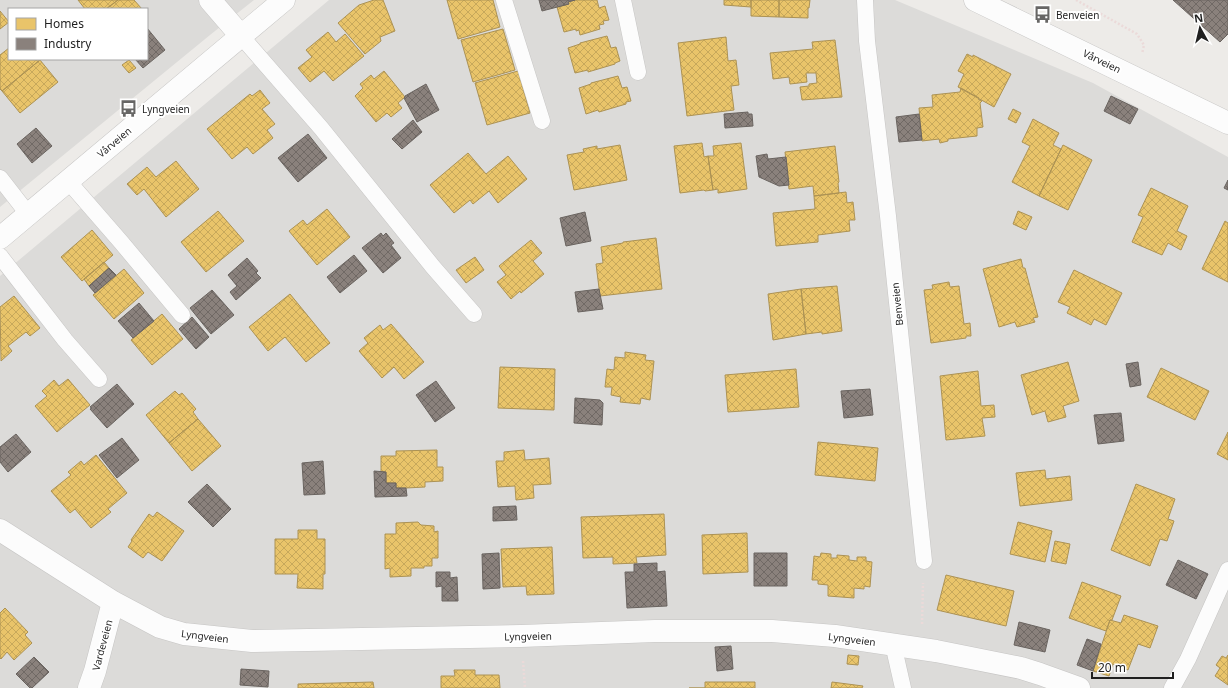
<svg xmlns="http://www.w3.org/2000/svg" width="1228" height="688" font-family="'Noto Sans',sans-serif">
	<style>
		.residential { fill: #dcdbd9; fill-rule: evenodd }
		.homes { fill: url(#homes-cross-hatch); stroke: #ac9254 }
		.industry { fill: url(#industry-cross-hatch); stroke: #6a6460 }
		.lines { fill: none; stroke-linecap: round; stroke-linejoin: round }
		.service-casing { stroke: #c6c5c4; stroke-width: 17 }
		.minor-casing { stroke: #c6c5c4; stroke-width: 23 }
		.tertiary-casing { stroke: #c6c5c4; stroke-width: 23 }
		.path { stroke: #ebdad9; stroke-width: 2.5; stroke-dasharray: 2 2; stroke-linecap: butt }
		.service { stroke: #fcfcfc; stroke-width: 16 }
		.minor { stroke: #fcfcfc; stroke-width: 22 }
		.tertiary { stroke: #fcfcfc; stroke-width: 22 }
		.labels { text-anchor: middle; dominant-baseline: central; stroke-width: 4; stroke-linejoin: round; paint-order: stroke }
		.poi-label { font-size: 10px; fill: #1f1f1f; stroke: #fff; text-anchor: start }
		.street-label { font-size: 10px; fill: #1f1f1f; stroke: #fff }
	</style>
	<defs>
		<pattern id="homes-cross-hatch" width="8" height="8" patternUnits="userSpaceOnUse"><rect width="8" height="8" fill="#e9c46a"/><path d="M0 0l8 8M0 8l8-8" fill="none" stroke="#c7a85b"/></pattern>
		<pattern id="industry-cross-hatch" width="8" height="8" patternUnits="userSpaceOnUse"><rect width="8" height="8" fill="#8a817c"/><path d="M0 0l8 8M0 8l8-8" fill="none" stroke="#706965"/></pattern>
	</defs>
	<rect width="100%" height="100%" fill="#edebe8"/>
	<path class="residential" d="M0 0H254L210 35 0 207ZM9 9H147V59H9Z
		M329 0H895L1093 83 1228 157V688H0V276Z"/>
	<path class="homes" d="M78 0H118L106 9H85Z
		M118 0H134L142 9H106Z
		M374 0H383L395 31 380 37 381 41 365 54 338 23 359 5Z
		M447 0H493L500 27 458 39Z
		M575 0H597L599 8 605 6 609 20 603 21 604 24 599 25 600 29 580 35 579 30 576 31V29L564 32 557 7 569 4 568 2Z
		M724 0H751V7L724 5Z
		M751 0H779V17L751 16Z
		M779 0H810L809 8H808V18L779 17Z
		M0 11 9 22 0 29Z
		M503 29 515 70 473 82 461 40Z
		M328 32 336 42 345 34 364 56 333 81 324 71 310 82 298 68 312 57 306 50Z
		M607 36 611 48 616 47 620 61 615 63V64L588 72V70L575 73 568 48 580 44V43Z
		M726 37 728 61 736 60 739 85 731 86 734 110 687 116 678 43Z
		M835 40 842 97 802 100 800 87 809 86V84L817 83 816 73H806L807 82 790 84 789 77 773 79 770 53 813 49 812 42Z
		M9 48V59L40 60 2 91 0 89V55Z
		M967 54 973 57V55L1011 74 994 107 958 87 964 74 958 71Z
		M40 60 58 82 20 113 2 91Z
		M129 60 136 68 129 73 122 65Z
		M384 71 405 97 398 103 402 108 391 117 387 113 376 122 355 96 363 88 360 84 371 75 374 79Z
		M518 71 530 113 487 125 475 83Z
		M618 76 622 88 627 87 631 101 626 102V104L599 112 598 110 586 114 579 88 591 84V83Z
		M961 88 979 98 978 99 982 101 980 103 983 127 977 128V136L948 139V141L940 143 939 139 922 141 919 108 933 107 932 95 960 92Z
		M260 90 270 103 262 109 275 124 267 130 273 138 253 154 247 147 232 159 207 129 250 94 252 96Z
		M1013 109 1021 113 1016 123 1008 119Z
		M1033 119 1059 133 1053 145 1061 149 1039 196 1012 182 1030 146 1022 142Z
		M702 143 704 157 708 156 713 190 705 191 704 190 680 193 674 146Z
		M741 143 747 189 718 193V189L713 190 708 156H714L713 146Z
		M620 145 627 180 574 190 567 155 584 152 583 149 597 146V149Z
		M1063 145 1092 160 1068 210 1039 196Z
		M835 146 839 182 838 183 839 193 814 196 813 186 789 189 785 152Z
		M468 153 486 174 508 156 527 179 498 203 489 191 473 204 470 200 454 213 430 185Z
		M176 161 199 189 166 217 144 189 137 195 127 184 147 167 156 177Z
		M1151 188 1188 206 1177 231 1187 236 1181 250 1168 243 1162 255 1132 242 1143 217 1138 215Z
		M846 192 847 203 853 202 855 220H849L850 231 818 235V242L776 246 773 213 815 209 814 196Z
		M327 209 350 237 317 265 289 231 303 220 307 225Z
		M218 211 244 241 206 272 181 242Z
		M1018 211 1032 217 1026 230 1013 224Z
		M1225 221 1228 223V282L1202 269Z
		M92 230 113 255 82 281 61 257Z
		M656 238 662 289 600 296 596 264 603 263 601 247 623 243V242Z
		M531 240 542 253 533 261 544 274 521 293 520 291 511 299 497 282 506 275 499 266Z
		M475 257 484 270 466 283 456 270Z
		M1021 259 1023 268H1025L1038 317 1033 318 1035 322 1017 327 1015 322 999 327 983 269Z
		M104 262 109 268 89 286 84 279Z
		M124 269 144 293 114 319 93 295Z
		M1074 270 1122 293 1106 325 1094 319 1091 325 1067 313 1070 307 1058 302Z
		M949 282 950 287 959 286 964 324 970 323 971 336H966V338L931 343 924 290 933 289 932 285Z
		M837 286 842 331 822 334V332L806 334 801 289Z
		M801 289 806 334 773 340 768 294Z
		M290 294 330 343 306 362 285 337 268 351 249 327Z
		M14 296 40 328 30 336 26 332 8 346 12 351 1 361 0 307Z
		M162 314 183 339 152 365 131 340Z
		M391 324 424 362 404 379 394 367 382 378 359 351 368 343 364 338 380 325 383 330Z
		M625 352 646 355 645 360 654 361 650 400 641 398 640 404 620 402 621 397 611 395 612 387H605L607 369 614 370 615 357 625 358Z
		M1068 362 1079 401 1063 406 1066 417 1048 422 1045 411 1032 415 1021 375Z
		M500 367 555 369 554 410 498 408Z
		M1161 368 1209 391 1195 420 1147 397Z
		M796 369 799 407 728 412 725 375Z
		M978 371 981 406 994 405 995 417 982 418 985 436 946 440 940 376Z
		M68 379 90 405 57 432 35 406 47 396 42 391 54 380 59 386Z
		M175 391 179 395 182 393 196 409 193 412 198 419 169 443 146 415Z
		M198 419 221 446 192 471 169 443Z
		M1228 432V460L1217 454Z
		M818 442 878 448 875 481 815 475Z
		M437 450V467H443V481L425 482V487L406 488H396V483H386V472H381V456H396V451Z
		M524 450 525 460 549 458 551 484 533 485 534 498 516 500 515 486 498 487 496 461H504V452Z
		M96 455 127 493 108 509 111 512 91 528 75 509 70 513 51 491 71 475 68 472 81 461 84 465Z
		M1045 470 1046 479 1070 476 1072 500 1020 506 1016 473Z
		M1136 484 1175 499 1168 519 1174 521 1167 541 1160 539 1150 566 1111 550Z
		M157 512 184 531 162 561 148 552 143 558 128 547 132 541 131 540 149 514 153 517Z
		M664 514 666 555 636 557 637 563 613 564V557L583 558 581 517Z
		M418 522 421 525 434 526V532L438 531V558H432V566H424V568H411V576L390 577V568L385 569V534H396V523Z
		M1018 522 1052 531 1045 562 1010 554Z
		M298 530H317V539H325V574H323V589L297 588 298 574H275V539H298Z
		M747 533 748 572 703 574 702 535Z
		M1055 541 1070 544 1066 564 1051 561Z
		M552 547 554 594 527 595 526 586 503 587 501 549Z
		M821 553 831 554V558H837V555L849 556V560L857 561V557H866V561L872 562 870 587 864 586V589L854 588V598L828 596V585L818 584V580H812L814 556 820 557Z
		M946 575 1014 591 1006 626 937 610Z
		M1082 582 1121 596 1112 620H1110L1106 631 1069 618Z
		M5 608 28 632 25 635 32 643 14 660 7 652 1 659 0 658V613Z
		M1124 615 1158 626 1150 648 1138 644 1128 670 1113 664 1109 676 1093 671 1110 620 1121 623Z
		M848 655 859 656 858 665 847 664Z
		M1228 655V685L1215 676 1220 668 1216 665 1222 656 1226 658Z
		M454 670H475V675H499L500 688H441V676H455Z
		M373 682 374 688H298V684Z
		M705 682H755V688H689H705Z
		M832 682 863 686 862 688H831Z"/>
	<path class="industry" d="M539 0H575L568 2 569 4 542 11Z
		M1173 0H1228V34L1220 42Z
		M147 28 165 50 143 68 135 59H147Z
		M426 84 439 110 417 122 404 98 405 97V96Z
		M1111 96 1138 109 1130 124 1104 111Z
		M748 112V114H752L753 126 725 128 724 114Z
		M919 114 922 140 899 142 896 117Z
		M413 120 422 132 402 149 392 139Z
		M36 128 52 146 32 163 17 144Z
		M308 134 327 158 298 182 278 158Z
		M767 154 768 159 786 157 789 185 779 186 759 177 756 156Z
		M1228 180V190L1224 188Z
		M585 212 591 241 566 246 560 218Z
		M381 233 383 236 386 233 394 243 391 245 401 258 383 273 362 248Z
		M354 255 367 271 340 293 327 277Z
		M247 258 258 271 256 273 261 278 236 300 230 292 237 286 228 275Z
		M109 268 116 275 95 293 89 286Z
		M599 289 603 309 578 312 575 292Z
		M212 290 234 315 211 334 190 308Z
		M139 303 154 321 133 338 118 321Z
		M192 317 209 337 196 349 179 329Z
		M1138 362 1141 385 1130 387 1126 364Z
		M436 381 455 408 435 422 416 395Z
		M117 384 134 404 107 428 90 409 92 408 90 407Z
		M870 389 873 415 844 418 841 391Z
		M575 398 600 400 603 403 602 425 574 423Z
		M1121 413 1124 441 1098 444 1094 415Z
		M16 434 31 452 8 472 0 462V447Z
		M122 438 139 460 117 478 99 455Z
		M323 461 325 494 304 495 302 463Z
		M374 471 386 472V483H396V488H406L407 496 375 497Z
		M207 484 231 509 213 527 188 502Z
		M516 506 517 520 493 521V507Z
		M499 553 500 588 483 589 482 554Z
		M754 553H787V586H754Z
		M1178 560 1208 574 1196 599 1166 585Z
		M657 563V572L665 571 667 606 627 608 625 572H634V564Z
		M436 572H450V578L457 577 458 601H442V586L436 587Z
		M1019 622 1050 630 1045 652 1014 645Z
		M1087 639 1101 644 1093 671 1077 665Z
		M731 646 733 669 717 671 715 647Z
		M34 657 49 672 32 688H30L16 674Z
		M241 669 269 671 268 687 240 685Z"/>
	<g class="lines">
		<defs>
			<path id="service" d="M504 0 542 121
				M623 0 638 72
				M865 0 867 41 888 216 924 561
				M241 36 321 128 433 267 474 314
				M0 178 28 214
				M68 181 121 242 182 315
				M0 256 65 340 99 379
				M893 644 903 688
				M1172 688 1188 659 1228 570"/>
			<path id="minor" d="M210 0 241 36
				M0 530 113 602 160 627 184 634 252 641 521 636 655 631H772L835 636 936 651 1021 668 1040 674 1079 688
				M89 688 95 671 113 602"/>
			<path id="tertiary" d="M975 0 1228 123
				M0 238 284 0"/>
		</defs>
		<use href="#service" class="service-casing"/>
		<use href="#minor" class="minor-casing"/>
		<use href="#tertiary" class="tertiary-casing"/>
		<path class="path" d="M1076 0 1137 34 1144 45 1142 54
			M922 624 923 583
			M523 661 525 688"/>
		<use href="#service" class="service"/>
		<use href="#minor" class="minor"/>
		<use href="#tertiary" class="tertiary"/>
	</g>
	<defs>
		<symbol id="bus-bare" viewBox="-9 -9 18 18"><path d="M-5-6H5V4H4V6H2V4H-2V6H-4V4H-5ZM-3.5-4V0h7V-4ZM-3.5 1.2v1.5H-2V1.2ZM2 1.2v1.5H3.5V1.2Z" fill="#676665" stroke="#fff" stroke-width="2.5" paint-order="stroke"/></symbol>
	</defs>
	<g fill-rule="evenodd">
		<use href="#bus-bare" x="1030" y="2" width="25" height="25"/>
		<use href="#bus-bare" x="116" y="96" width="25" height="25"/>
	</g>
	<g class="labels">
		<g class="poi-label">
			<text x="1056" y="15">Benveien</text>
			<text x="142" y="109">Lyngveien</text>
		</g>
		<g class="street-label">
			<text transform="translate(1102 61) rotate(26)">Vårveien</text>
			<text transform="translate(114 142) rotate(-40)">Vårveien</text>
			<text transform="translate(897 304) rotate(-96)">Benveien</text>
			<text transform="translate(205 636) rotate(7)">Lyngveien</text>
			<text transform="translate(528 636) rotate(-1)">Lyngveien</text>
			<text transform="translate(852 639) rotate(7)">Lyngveien</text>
			<text transform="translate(102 645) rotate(-75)">Vardeveien</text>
		</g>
	</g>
	<rect x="8" y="8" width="140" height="52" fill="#ffffff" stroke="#a5a5a5"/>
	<rect x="16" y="18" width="20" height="12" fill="#e9c46a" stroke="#a5a5a5"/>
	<text x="44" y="28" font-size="12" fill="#1f1f1f">Homes</text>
	<rect x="16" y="38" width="20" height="12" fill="#8a817c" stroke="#a5a5a5"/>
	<text x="44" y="48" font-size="12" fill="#1f1f1f">Industry</text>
	<g transform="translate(1200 28) rotate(352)" stroke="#ffffff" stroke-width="3" paint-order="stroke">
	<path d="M0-3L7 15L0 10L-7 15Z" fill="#1f1f1f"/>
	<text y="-6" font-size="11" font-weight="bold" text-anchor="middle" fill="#1f1f1f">N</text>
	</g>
	<path d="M1092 672v6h81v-6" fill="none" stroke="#1f1f1f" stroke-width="2"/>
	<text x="1098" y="672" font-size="12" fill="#1f1f1f" stroke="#ffffff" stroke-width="3" paint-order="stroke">20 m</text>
</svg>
